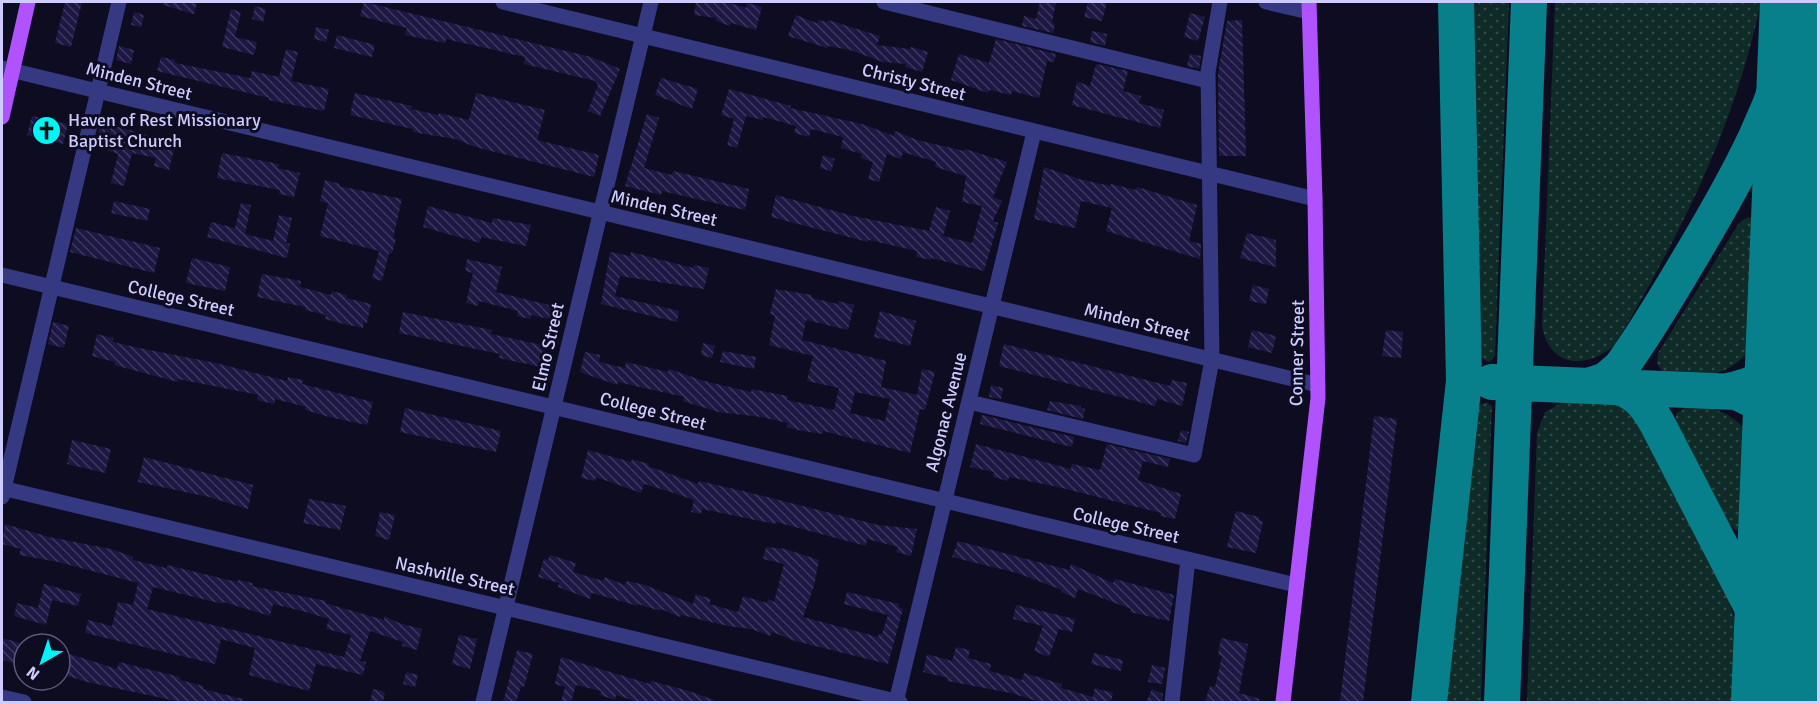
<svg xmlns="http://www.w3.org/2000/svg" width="1820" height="704" font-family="Signika,sans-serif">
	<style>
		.grass { fill: url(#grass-dots) }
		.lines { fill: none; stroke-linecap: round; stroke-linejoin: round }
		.taxiway { stroke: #07808c; stroke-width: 36 }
		.runway { stroke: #07808c; stroke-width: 90 }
		.building { fill: url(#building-back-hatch); fill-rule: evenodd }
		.minor { stroke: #353982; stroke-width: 15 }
		.major { stroke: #b053ff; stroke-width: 15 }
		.labels { text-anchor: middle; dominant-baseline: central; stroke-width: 6; stroke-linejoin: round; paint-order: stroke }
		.street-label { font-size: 18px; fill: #ceccff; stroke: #0e0c21 }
		.poi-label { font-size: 18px; fill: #ceccff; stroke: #0e0c21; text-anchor: start }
	</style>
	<defs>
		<pattern id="grass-dots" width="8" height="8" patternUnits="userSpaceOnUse" patternTransform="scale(1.5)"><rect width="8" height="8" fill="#0f2b28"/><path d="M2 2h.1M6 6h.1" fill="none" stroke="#314948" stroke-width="1.8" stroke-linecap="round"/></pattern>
		<pattern id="building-back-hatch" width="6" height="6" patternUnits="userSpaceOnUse" patternTransform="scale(1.5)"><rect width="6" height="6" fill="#1d1843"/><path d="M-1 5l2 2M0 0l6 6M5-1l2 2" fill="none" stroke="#3d385f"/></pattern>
	</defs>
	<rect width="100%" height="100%" fill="#0e0c21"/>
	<path class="grass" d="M1469 2H1509L1495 356 1490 362 1484 360 1479 353Z
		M1555 2H1761C1734 129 1681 233 1615 345 1587 369 1550 369 1542 326Z
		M1748 217 1761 220 1766 233 1762 328H1758C1749 372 1703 384 1663 372L1657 364 1658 353 1739 223Z
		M1565 401C1591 400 1622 398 1639 422L1730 603 1744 654V682L1748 683 1747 702H1527L1537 433 1545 412Z
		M1486 402 1492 406 1481 702H1443L1475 417 1478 406Z
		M1688 406C1722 406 1752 421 1753 458L1757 459 1754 521 1745 531 1736 530 1726 522 1675 424 1676 414Z"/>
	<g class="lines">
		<path class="taxiway" d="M1492 382 1736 392C1778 409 1782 426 1786 468
			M1588 386 1606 380 1621 367C1645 334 1666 298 1687 263 1738 178 1782 100 1801 2
			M1617 387C1638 392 1647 406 1657 423L1755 613 1769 650 1777 695
			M1728 391C1772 382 1783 366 1792 323
			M1429 702 1464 381 1456 2
			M1502 702 1529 2"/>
		<path class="runway" d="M1776 702 1805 2"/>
	</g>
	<path class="building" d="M65 2H82L71 47 55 43Z
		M163 2H197L194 14 163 5Z
		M364 2 591 57 620 69 600 116 588 111 598 85 595 81 524 64 525 57 446 39 445 43 405 35 407 28 360 16Z
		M696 2H726L746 8 747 3 762 7 756 30 731 23 730 26 716 21V18L694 15Z
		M1040 2H1056L1052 23 1055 24 1053 33 1022 26 1024 16 1036 19Z
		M1088 2H1107L1102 21 1084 17Z
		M255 6 266 9 263 22 252 19Z
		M231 9 241 12 235 37 257 42 254 55 222 47Z
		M134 12 144 15 141 27 131 25Z
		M1190 13 1205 17 1198 41 1184 37Z
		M796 15 817 23 818 20 827 22 828 20 880 36 877 45 910 49 911 47 928 52 922 72 905 67 906 64 883 62 850 50 828 46 827 48 788 36Z
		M1242 20 1246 156H1219L1218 73 1227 21Z
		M316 27 329 30 326 42 314 39Z
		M1092 31 1107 34 1105 46 1090 42Z
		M337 35 375 45 372 57 334 48Z
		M996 39 1056 54 1054 62 1047 61 1039 98 1012 91 1011 95 990 90 988 93 951 80 959 54 989 63Z
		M119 46 134 50 131 64 116 60Z
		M286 49 298 52 291 81 329 89 324 111 268 100 269 98 157 71 161 57 175 60V63L250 78 252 71 279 77Z
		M1190 54 1201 56 1199 69 1187 66Z
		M1096 64 1128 71 1123 91 1141 96 1139 103 1164 110 1160 128 1072 105 1077 82 1090 86Z
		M661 78 698 89 692 109 655 95Z
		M729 89 791 106 790 108 862 124 894 136 895 131 917 140 964 151 965 149 1007 162 993 197 1002 201 993 221 998 223 984 271 931 258V260L916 257 917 251 869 240 868 242 771 217 776 195 853 216 929 231 936 207 950 211 943 236 972 243 982 206 962 202 966 176 935 167 936 162 903 152 901 159 887 154 879 182 868 179 873 162 861 158 862 154 841 148 843 137 811 129 809 137 794 133 796 126 763 117V120L746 116 737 148 727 145 734 119 721 115Z
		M355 93 412 106 411 109 438 115 439 113 469 120 476 93 545 110 537 140 599 155 594 177 475 147 455 139 413 132V129L350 115Z
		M647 114 659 118 644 168 672 175 673 171 749 189 745 210 662 191 661 195 625 186Z
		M32 116 68 124 63 144 27 135Z
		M101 122 154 137V140L175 145 169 170 154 166 156 158 132 153 124 186 111 183 118 154 95 146Z
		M222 153 279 164 278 168 300 173 294 197 279 194 280 190 217 178Z
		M823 155 835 159 831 171 820 168Z
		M1044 167 1079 179 1110 186 1111 184 1136 190 1137 187 1197 205 1189 241 1201 244 1200 259 1106 231 1112 208 1081 201 1075 228 1034 219Z
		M325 180 340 184 339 186 402 199 393 238 396 239 392 253H389L382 281 372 278 379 251 320 236 328 203 320 201Z
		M114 201 150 209 147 221 111 213Z
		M241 203 251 205 245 234 273 241 279 215 292 218 286 243 290 244 287 258 207 237 211 222 235 228Z
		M428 206 492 223 493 218 531 225 526 246 481 237 480 243 423 227Z
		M76 228 160 248 154 273 70 252Z
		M1247 233 1276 240V267L1240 258Z
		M610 252 630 256 631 252 693 268 694 265 709 268 704 289 620 276 615 296 679 311 677 322 601 304Z
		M192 258 230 267 225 291 186 283Z
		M467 259 502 267 496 292 557 307 554 320 531 315 530 319 517 316 518 311 479 301 478 306 466 303 473 273 465 271Z
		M262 274 301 281 300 287 331 295 332 291 347 295 346 298 371 304 367 323 364 322 363 328 340 323 325 319 326 315 305 310V307L257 297Z
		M1253 285 1269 289 1266 304 1249 301Z
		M776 289 812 295V298L838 304V301L854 305 848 330 806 320 802 340 886 361 881 387 917 395 922 369 935 372 925 410 920 409 910 453 823 431V434L802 431 787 427 788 423 761 417 718 412 683 401 684 397 618 382 617 385 580 372 585 352 600 355 599 362 625 368 626 362 668 372 669 369 704 381 751 392 752 389 772 393 788 396 787 400 834 410 839 388 807 381 813 356 769 345 775 316 770 314ZM855 392 890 399 885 421 850 413Z
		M880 311 916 321 910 346 874 337Z
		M403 312 477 327 492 330 491 334 547 346 542 367 499 358 500 354 399 333Z
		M53 322 69 326 64 348 48 344Z
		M1252 330 1276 336 1272 353 1248 347Z
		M1386 330 1403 332 1401 358 1382 356Z
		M97 334 113 338V342L144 349 216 363 287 381 288 377 303 380 302 384 373 402 367 425 329 417 305 410 306 407 275 399 274 404 257 400 258 395 178 379V382L114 365 115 362 92 356Z
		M703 343 715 346 712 358 701 355Z
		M1004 344 1170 386 1172 380 1187 383 1182 406 1157 399 1155 406 999 366Z
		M723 351 756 357 754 369 720 362Z
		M991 385 1003 388 1001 399 989 397Z
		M1050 401 1081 406V408L1085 409 1083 419 1047 410Z
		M405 408 501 431 496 452 400 432Z
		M982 415 1074 437 1072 447 980 424Z
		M1374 416 1397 419 1363 702H1340Z
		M1181 430 1189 432 1186 443 1178 441Z
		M72 440 111 449 105 473 67 464Z
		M976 444 1071 469 1072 464 1100 470 1107 444 1170 459 1168 467 1143 461 1138 480 1181 494 1175 519 1160 516 1161 513 1058 487 1009 477 1008 481 993 477 994 472 970 467Z
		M588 450 631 462 632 459 649 464 648 466 698 484 699 481 743 491 878 525 917 529 911 556 896 552 898 547 867 539 866 546 776 522 775 524 702 509 701 514 691 512 694 500 674 493 644 484 641 493 596 477 595 481 581 478Z
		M144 457 253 485 248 509 209 497 138 482Z
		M309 499 346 506 340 530 303 523Z
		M1236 511 1259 517V520L1263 521 1256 553 1227 547Z
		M380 512 395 515 389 540 375 536Z
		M5 524 49 537 111 549 133 557V560L166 568 167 565 237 582 238 580 253 583 252 586 326 601 325 603 384 620 385 616 399 623 422 629 417 650 402 646 403 642 370 631 360 661 366 662 363 675 316 664 309 691 249 675 255 648 221 639 215 664 85 633 88 620 112 626 118 602 133 605 138 583 58 562 19 555 21 549 2 544ZM153 587 223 604V602L270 616 273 604 306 612 329 619 326 629 351 635 344 657 147 609Z
		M958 541 1069 570 1071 564 1113 583 1115 579 1174 595 1169 621 1130 612 1131 609 1078 589 1075 598 1061 592 1062 590 1017 573 952 557Z
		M766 547 785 549 819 560 814 586 803 617 878 637 879 634H882L888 615 844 604 847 592 899 604 898 607 903 609 888 664 795 641 772 632 770 636 751 629 728 626 681 615 680 617 661 609 660 611 638 604V606L592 593 590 599 558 587 559 583 538 577 544 559 548 560 550 555 576 563 573 572 603 581 605 577 625 585 627 581 645 585 693 604 696 594 711 599 709 604 738 612 743 596 767 603 768 599 774 602 784 564 763 559Z
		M44 584 81 594 78 606 52 600 46 625 14 616 17 603 38 608Z
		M1016 605 1075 619 1072 632 1059 629 1049 657 1034 651 1043 626 1013 619Z
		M459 635 477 639 470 669 452 664Z
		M2 638 24 644V666L2 660Z
		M1221 638 1248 644 1239 693 1260 699 1259 702H1205L1210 686 1215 687 1222 656 1218 655Z
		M956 647 970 650 968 658 991 664 990 671 1022 680 1024 673 1062 684 1061 688 1093 697 1095 688 1113 693 1111 702H1040L1011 693 947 681 948 678 923 672 927 654 952 661Z
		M517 650 533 654 524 687 521 686 516 702H503Z
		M1094 653 1123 660 1121 671 1091 664Z
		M70 654 117 669 119 662 180 677V680L203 686V689L243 699 242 702H181L87 682 64 675Z
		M561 657 650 684 651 681 689 691 714 700 713 702H638L616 695 615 700 600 695 601 691 576 685 571 702H561L565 687 555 684Z
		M1152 665 1165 668 1162 684 1148 682Z
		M406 672 418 675 415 687 403 684Z
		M373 689 385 692 383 702H370Z
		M1152 689 1163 694 1162 702H1146Z"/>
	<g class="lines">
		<path class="minor" d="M503 2 1315 199
			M884 2 1208 81
			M1266 2 1309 12
			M2 68 1318 385
			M2 275 1296 585
			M969 402 1194 455 1212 360 1208 72 1220 2
			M2 488 900 702
			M2 497 119 2
			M2 697 24 702
			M483 702 651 2
			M896 702 1034 132
			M1172 702 1188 560"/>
		<path class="major" d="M2 117 28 2
			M1283 702 1318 398 1315 199 1309 2"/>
	</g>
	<defs>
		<symbol id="church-disc" viewBox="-11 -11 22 22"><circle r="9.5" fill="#00f5f7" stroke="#0e0c21"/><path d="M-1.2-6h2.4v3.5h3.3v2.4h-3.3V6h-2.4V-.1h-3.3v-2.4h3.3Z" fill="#111"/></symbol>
	</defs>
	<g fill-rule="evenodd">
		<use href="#church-disc" x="30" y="114" width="33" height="33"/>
	</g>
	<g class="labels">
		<g class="street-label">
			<text transform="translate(139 81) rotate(14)">Minden Street</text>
			<text transform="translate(914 82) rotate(14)">Christy Street</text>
			<text transform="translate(664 208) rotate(13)">Minden Street</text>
			<text transform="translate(181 298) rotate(13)">College Street</text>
			<text transform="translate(1137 322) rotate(14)">Minden Street</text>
			<text transform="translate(548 347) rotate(-77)">Elmo Street</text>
			<text transform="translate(1297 353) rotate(-89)">Conner Street</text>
			<text transform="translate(653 411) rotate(14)">College Street</text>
			<text transform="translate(946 412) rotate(-76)">Algonac Avenue</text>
			<text transform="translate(1126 525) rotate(13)">College Street</text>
			<text transform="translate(455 576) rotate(13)">Nashville Street</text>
		</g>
		<g class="poi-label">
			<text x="68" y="120">Haven of Rest Missionary<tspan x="68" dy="21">Baptist Church</tspan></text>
		</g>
	</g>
	<rect width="1820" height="704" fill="none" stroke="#ceccff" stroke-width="6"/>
	<g transform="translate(42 662) rotate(219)"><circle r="28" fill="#0e0c21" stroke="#5b597a" stroke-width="1.5"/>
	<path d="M0-4.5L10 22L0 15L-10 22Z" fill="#00f5f7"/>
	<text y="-9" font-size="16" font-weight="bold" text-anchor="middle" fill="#ceccff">N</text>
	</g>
</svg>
